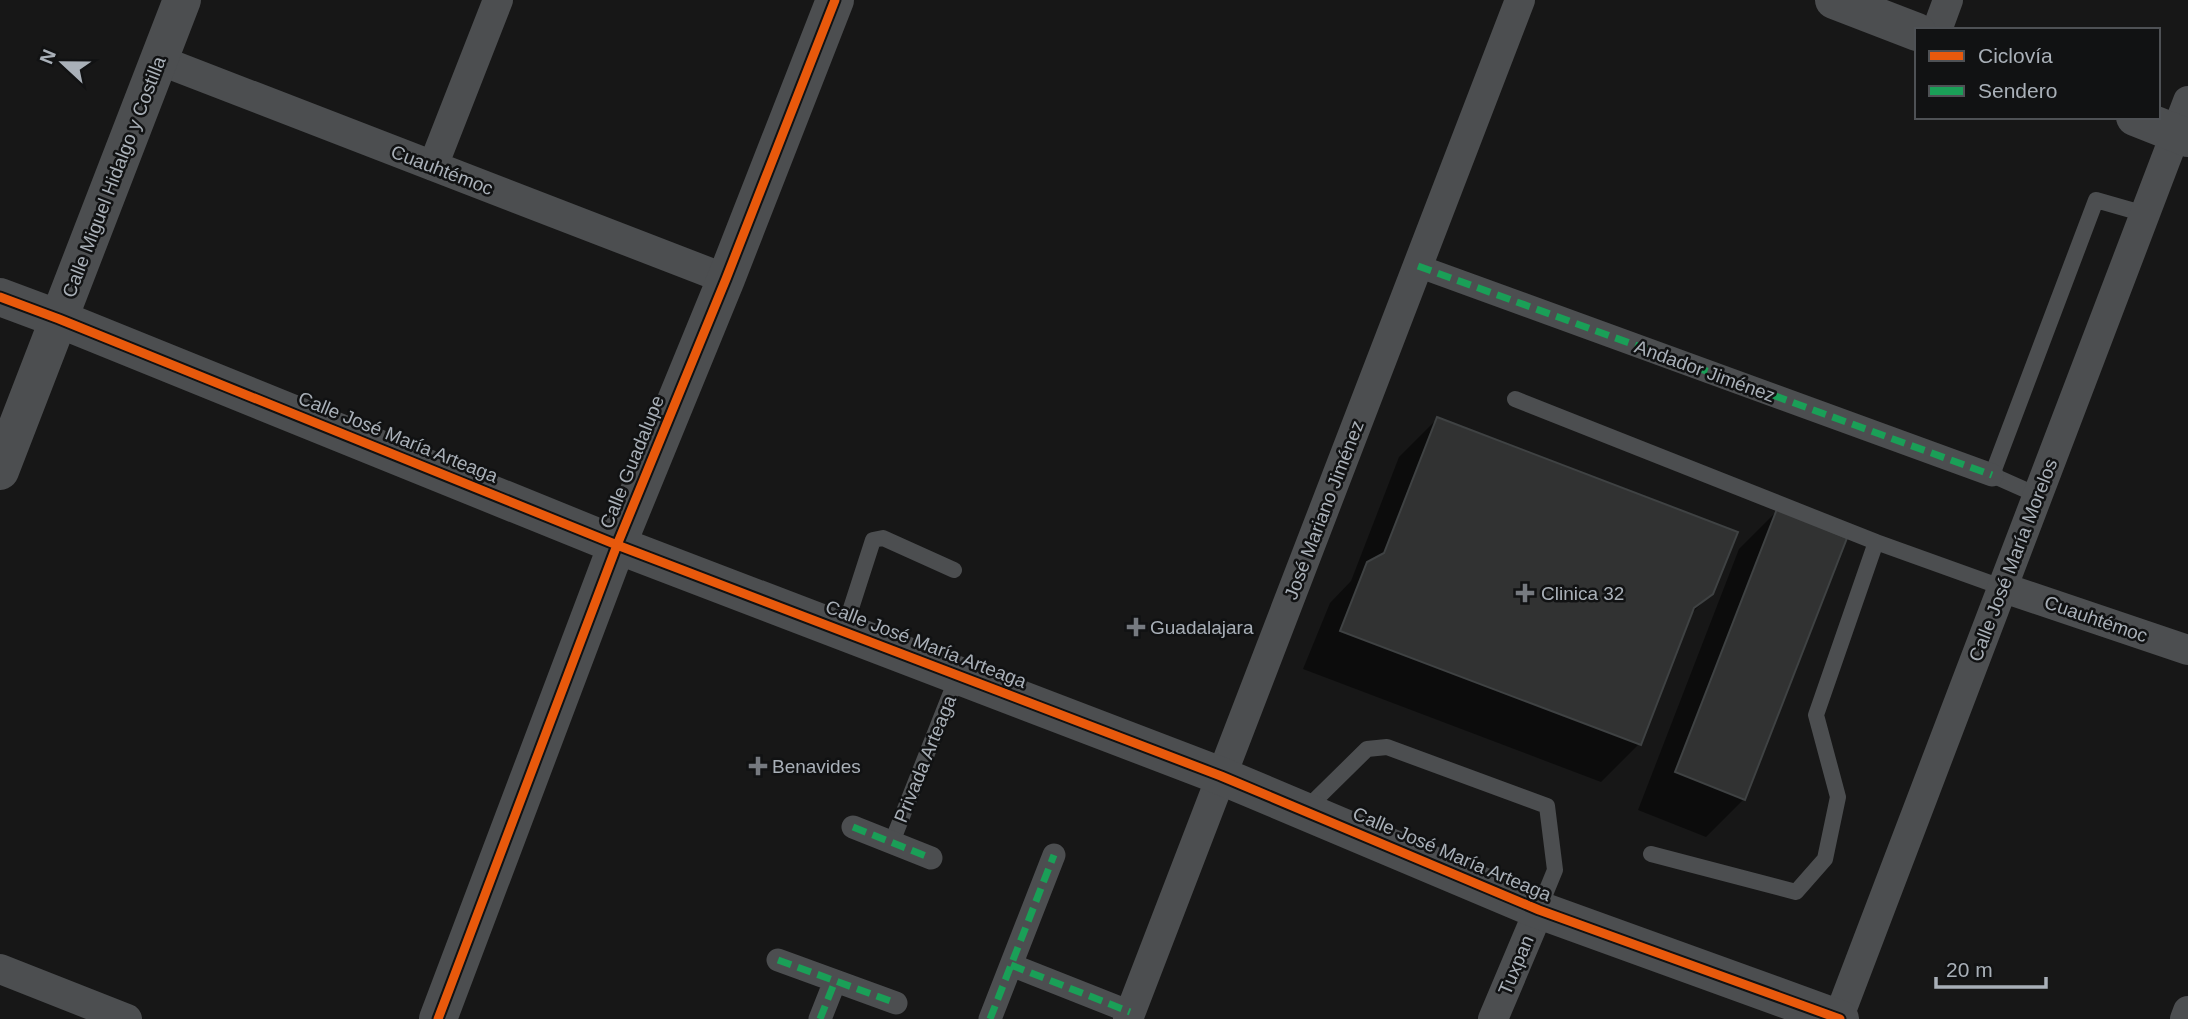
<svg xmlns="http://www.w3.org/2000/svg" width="2188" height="1019" font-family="Helvetica,sans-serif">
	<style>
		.shadow { fill: #0007 }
		.building { fill: #313232; stroke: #3f4243; stroke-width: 2 }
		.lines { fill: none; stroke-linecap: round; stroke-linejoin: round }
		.service { stroke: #4c4e50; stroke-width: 16 }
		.pedestrian { stroke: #4c4e50; stroke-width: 23 }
		.minor { stroke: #4c4e50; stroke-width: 30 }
		.tertiary { stroke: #4c4e50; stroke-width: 38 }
		.quiet { stroke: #1a9f57; stroke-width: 7; stroke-dasharray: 14 7; stroke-linecap: butt }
		.cycleway-casing { stroke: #111213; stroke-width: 13 }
		.cycleway { stroke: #e8590c; stroke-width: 9 }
		.poi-dot { fill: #767a80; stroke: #111213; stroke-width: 2.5 }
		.labels { text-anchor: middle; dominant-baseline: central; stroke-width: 5; stroke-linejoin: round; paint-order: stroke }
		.street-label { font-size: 19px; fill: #a9b0b8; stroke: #111213 }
		.poi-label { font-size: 19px; fill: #a9b0b8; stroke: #111213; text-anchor: start }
	</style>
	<rect width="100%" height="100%" fill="#171717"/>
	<path class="shadow" d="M1437 419 1712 593 1688 617 1639 744 1601 782 1303 669 1330 603 1351 581 1399 457Z
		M1777 511 1744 799 1706 837 1638 810 1739 549Z"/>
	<path class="building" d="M1437 417 1738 532 1713 594 1694 608 1641 745 1340 631 1367 562 1384 553Z
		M1777 509 1847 538 1745 800 1675 772Z"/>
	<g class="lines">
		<path class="service" d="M1515 399 1876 542
			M2037 495 1992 475 2096 200 2145 214
			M844 630 873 540 883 538 954 570
			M1304 811 1367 749 1387 747 1547 806 1555 870 1539 909
			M892 842 958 675
			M1651 854 1796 892 1825 859 1838 797 1816 715 1876 542 2004 588"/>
		<path class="pedestrian" d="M1418 266 1992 475
			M853 827 931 858
			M778 960 896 1003
			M1011 965 1130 1012
			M820 1019 835 981
			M990 1019 1054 855"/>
		<path class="minor" d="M1937 30 1948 0
			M159 60 726 279
			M433 166 498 0
			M2004 588 2188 650
			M0 969 127 1019
			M1128 1019 1520 0
			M1493 1019 1539 910
			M1838 1019 2188 101
			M2185 1019 2188 1011"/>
		<path class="tertiary" d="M1834 0 1917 32
			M2135 117 2188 138
			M0 297 59 319 617 545 1221 776 1539 910 1840 1019
			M0 471 182 0
			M438 1019 617 545 726 279 835 0"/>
		<path class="quiet" d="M1418 266 1992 475
			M853 827 931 858
			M778 960 896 1003
			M1011 965 1130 1012
			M820 1019 835 981
			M990 1019 1054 855"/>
		<defs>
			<path id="cycleway" d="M0 297 59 319 617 545 1221 776 1539 910 1840 1019
				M438 1019 617 545 726 279 835 0"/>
		</defs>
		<use href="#cycleway" class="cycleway-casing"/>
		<use href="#cycleway" class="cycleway"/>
	</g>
	<g class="poi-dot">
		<path d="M1521.5 582.5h7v7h7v7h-7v7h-7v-7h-7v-7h7z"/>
		<path d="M1132.5 616.5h7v7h7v7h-7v7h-7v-7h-7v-7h7z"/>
		<path d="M754.5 755.5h7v7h7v7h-7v7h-7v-7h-7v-7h7z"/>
	</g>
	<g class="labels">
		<g class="street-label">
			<text transform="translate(442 170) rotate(21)">Cuauhtémoc</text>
			<text transform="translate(114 177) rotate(-69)">Calle Miguel Hidalgo y Costilla</text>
			<text transform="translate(1705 371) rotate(20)">Andador Jiménez</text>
			<text transform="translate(398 437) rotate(22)">Calle José María Arteaga</text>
			<text transform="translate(632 462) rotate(-68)">Calle Guadalupe</text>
			<text transform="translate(1324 510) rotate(-69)">José Mariano Jiménez</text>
			<text transform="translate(2013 560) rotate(-69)">Calle José María Morelos</text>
			<text transform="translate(2096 619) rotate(19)">Cuauhtémoc</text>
			<text transform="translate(926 644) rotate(21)">Calle José María Arteaga</text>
			<text transform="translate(925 759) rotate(-68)">Privada Arteaga</text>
			<text transform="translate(1452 854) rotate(23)">Calle José María Arteaga</text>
			<text transform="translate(1516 965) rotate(-67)">Tuxpan</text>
		</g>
		<g class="poi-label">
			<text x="1541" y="593">Clinica 32</text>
			<text x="1150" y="627">Guadalajara</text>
			<text x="772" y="766">Benavides</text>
		</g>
	</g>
	<rect x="1915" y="28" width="245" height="91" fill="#111213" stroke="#4e5155" stroke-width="2"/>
	<rect x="1929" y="51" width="35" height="10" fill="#e8590c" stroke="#4e5155" stroke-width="2"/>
	<text x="1978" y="63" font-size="21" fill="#a9b0b8">Ciclovía</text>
	<rect x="1929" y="86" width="35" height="10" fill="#1a9f57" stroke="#4e5155" stroke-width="2"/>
	<text x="1978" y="98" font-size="21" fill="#a9b0b8">Sendero</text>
	<g transform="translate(63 63) rotate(292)" stroke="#111213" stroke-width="5" paint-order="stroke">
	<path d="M0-5L12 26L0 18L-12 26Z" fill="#a9b0b8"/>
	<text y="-10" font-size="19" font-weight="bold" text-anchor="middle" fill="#a9b0b8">N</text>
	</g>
	<path d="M1936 977v10h110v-10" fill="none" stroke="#a9b0b8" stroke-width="3.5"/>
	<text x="1946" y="977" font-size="21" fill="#a9b0b8" stroke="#111213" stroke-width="5" paint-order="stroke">20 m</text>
</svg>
